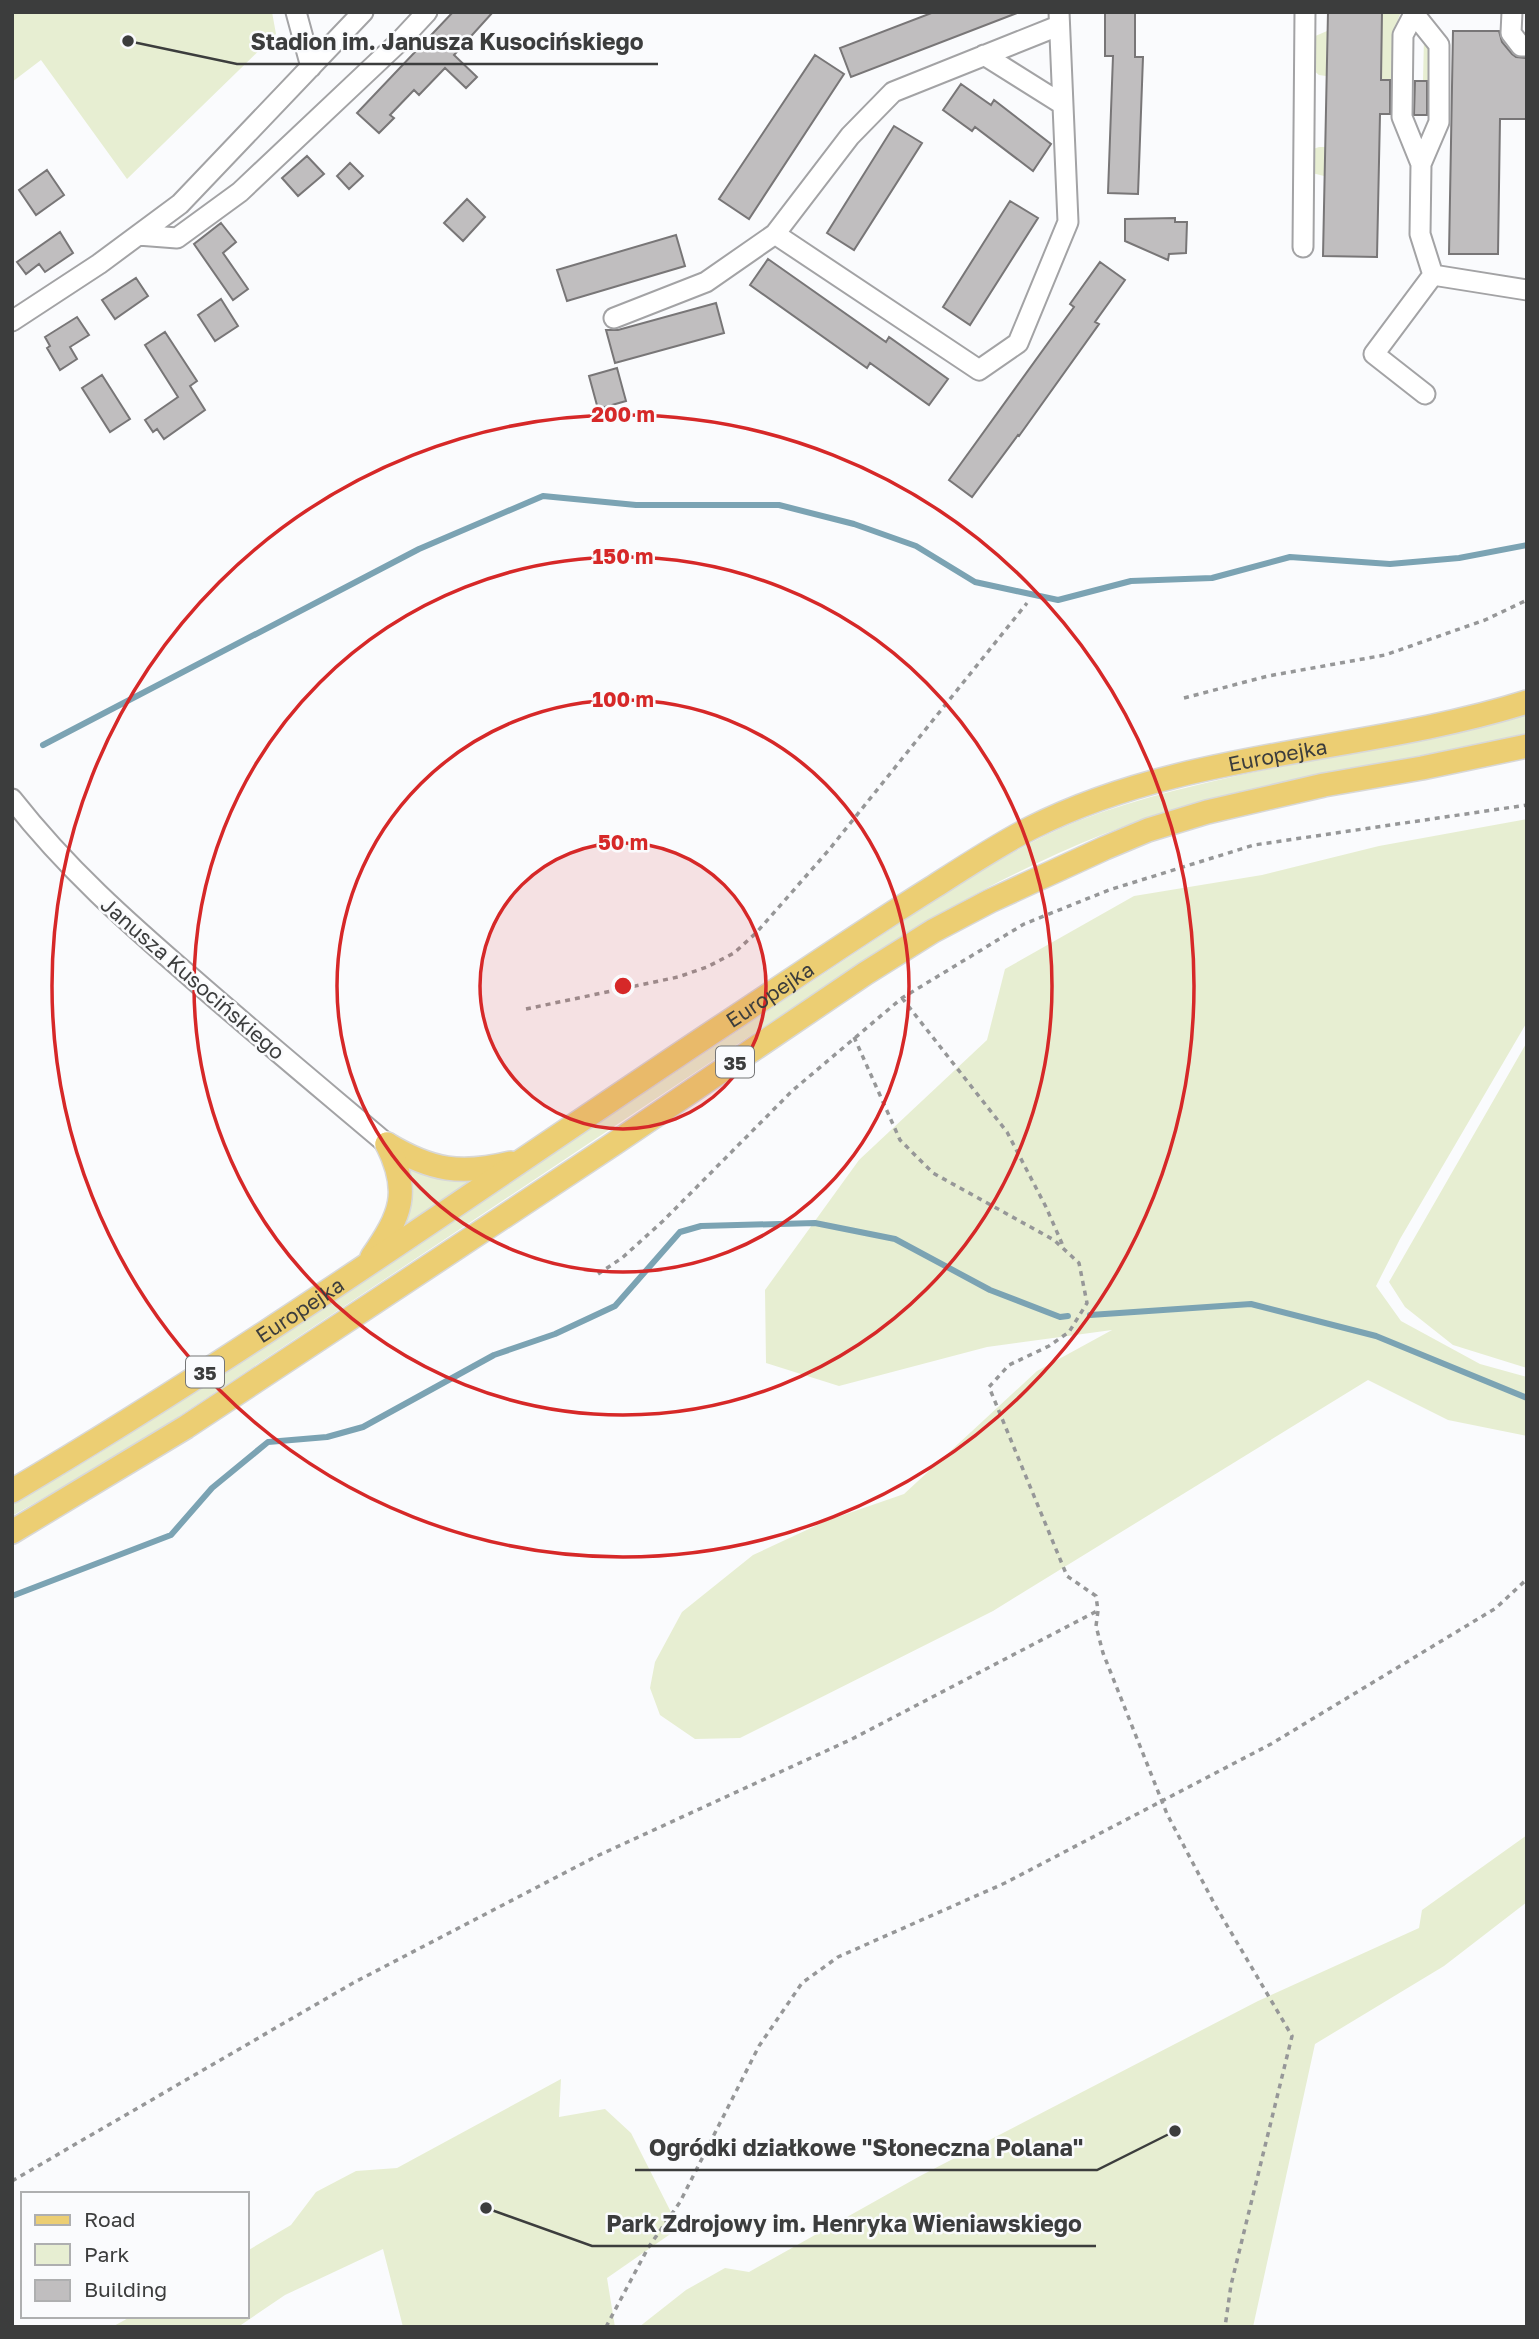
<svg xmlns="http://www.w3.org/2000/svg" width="1539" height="2339" font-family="'Golos Text',sans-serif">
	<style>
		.green { fill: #e7eed2 }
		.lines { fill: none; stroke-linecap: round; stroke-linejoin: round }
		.stream { stroke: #7ba3b3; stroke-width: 6 }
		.building { fill: #c0bebf; stroke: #787677; stroke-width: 2 }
		.minor-casing { stroke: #a3a3a5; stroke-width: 23 }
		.major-casing { stroke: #d8d8d8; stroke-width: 26 }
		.path { stroke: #969798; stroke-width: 3.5; stroke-dasharray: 5 5; stroke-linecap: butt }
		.minor { stroke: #fff; stroke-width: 19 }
		.major { stroke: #ecce73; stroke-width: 23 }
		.ring { fill: none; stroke: #d62828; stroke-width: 3.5 }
		.labels { text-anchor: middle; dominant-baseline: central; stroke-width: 5; stroke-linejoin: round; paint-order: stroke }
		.shield { fill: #fafbfd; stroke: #757677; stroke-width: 2 }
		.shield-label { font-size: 19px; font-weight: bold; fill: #3c3d3d }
		.street-label { font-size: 21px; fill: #3c3d3d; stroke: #fafbfd }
		.centre { fill: #d62828; stroke: #fafbfd; stroke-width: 3.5 }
		.ring-label { font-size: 21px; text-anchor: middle; font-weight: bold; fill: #d62828; stroke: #fafbfd; stroke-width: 5; stroke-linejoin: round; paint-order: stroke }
		.leader { fill: none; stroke: #3c3d3d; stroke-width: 2.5 }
		.callout-dot { fill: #3c3d3d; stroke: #fafbfd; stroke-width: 2.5 }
		.callout-label { font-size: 23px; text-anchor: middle; font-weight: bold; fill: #3c3d3d; stroke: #fafbfd; stroke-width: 5; stroke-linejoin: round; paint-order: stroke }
	</style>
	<rect width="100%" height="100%" fill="#fafbfd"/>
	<path class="green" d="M12 12H272L276 34 127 179 41 60 12 82Z
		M1382 12H1401C1391 34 1393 57 1394 80H1381Z
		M1327 31 1326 76 1319 75 1313 70V37Z
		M1424 38 1436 58V80H1423Z
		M1319 147H1325L1324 176 1312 173 1313 149Z
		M1527 713V733C1416 760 1303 774 1193 804 1079 836 976 890 876 952L178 1417 101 1465 12 1516V1504L95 1456 171 1407 938 898C983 870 1028 841 1078 821 1164 788 1255 772 1345 754 1406 742 1466 728 1527 713Z
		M1527 819V1022L1400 1239 1376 1286 1401 1321 1480 1364 1527 1377V1436L1448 1420 1368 1380 993 1611 740 1738 695 1739 660 1715 650 1688 655 1662 682 1612 753 1555 826 1521 904 1494 1037 1371 1112 1330 987 1347 839 1386 766 1363 765 1290 859 1160 987 1040 1005 969 1134 896 1262 875 1379 846Z
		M1527 1042V1368L1453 1345 1405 1307 1389 1282Z
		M409 1167 437 1178 469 1180 468 1183 405 1224Z
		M1527 1835V1902L1444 1966 1315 2044 1253 2327H639L686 2290 725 2268 749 2272 920 2176 1258 2001 1419 1928 1422 1910Z
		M561 2079 559 2117 605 2109 631 2133 679 2228 607 2278 615 2327H403L383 2249 285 2295 238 2327H112L132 2316H247V2251L291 2225 316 2192 356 2171 397 2168Z"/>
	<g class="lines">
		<path class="stream" d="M43 745 419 549 543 496 636 505H779L854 524 916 546 975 582 1058 600 1131 581 1212 578 1290 557 1390 564 1459 558 1527 545
			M1090 1315 1251 1304 1376 1336 1527 1398
			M12 1596 171 1535 212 1488 268 1442 327 1437 363 1427 494 1355 555 1334 615 1306 680 1232 701 1226 815 1223 895 1239 990 1290 1060 1317 1068 1316"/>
	</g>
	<path class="building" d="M453 12H493L454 55 477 77 466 88 445 68 419 95 414 90 390 115 394 118 379 133 357 113Z
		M934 12 1017 13 851 77 840 48Z
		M1105 12H1135V57H1143L1138 194 1108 193 1113 56H1105Z
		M1328 12H1382L1381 80H1390V114H1380L1377 257 1323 256Z
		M1453 31H1499L1502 42 1512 54 1516 57 1527 58V119H1500L1498 254H1449Z
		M815 55 844 74 749 219 719 199Z
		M1415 81H1427V115H1414Z
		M961 84 991 105 994 100 1051 144 1033 171 975 127 972 131 943 110Z
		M894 126 922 143 854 250 827 233Z
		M307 156 324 174 298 196 282 178Z
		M350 163 363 176 349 189 337 176Z
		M47 170 64 195 36 215 19 190Z
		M467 199 485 217 463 241 444 223Z
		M1010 201 1038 218 970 325 943 307Z
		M1175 218V222H1187L1186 253 1169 254 1168 260 1125 241V219Z
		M221 223 236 242 223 253 248 289 233 300 194 244Z
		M60 232 73 253 45 272 39 264 26 274 17 262Z
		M676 235 685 266 567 301 557 270Z
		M768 259 886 342 889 337 948 379 929 405 870 363 867 368 750 285Z
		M1100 262 1125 280 1095 322 1099 324 1019 436 1018 435 972 497 949 480 1074 307 1070 304Z
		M136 278 148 296 115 319 102 300Z
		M221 299 238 326 215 341 198 315Z
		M716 303 724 333 615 363 606 330H618Z
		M77 317 89 335 70 347 77 359 60 370 47 348 50 346 45 337Z
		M165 332 197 381 190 386 205 410 164 439 157 429 153 432 145 420 178 397 145 345Z
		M617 368 626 401 598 409 589 376Z
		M102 375 130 419 110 432 82 388Z"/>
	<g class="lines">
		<defs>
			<path id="minor" d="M296 12 311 67
				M1415 12 1403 35 1402 117 1421 164 1420 234 1433 275 1374 354 1425 394
				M1512 12 1511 33 1521 46H1527
				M1415 15 1439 45V122L1421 164
				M984 55 1062 104
				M775 234 979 370 1018 343 1068 222 1059 12
				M138 235 177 238 240 192 399 42 427 12
				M1303 247 1305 12
				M1433 275 1527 290
				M614 318 706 282 775 234 850 136 893 92 1058 26
				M12 321 99 264 180 204 363 12
				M12 799C67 869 126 921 193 979 257 1035 322 1089 387 1144"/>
			<g id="major">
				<path d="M387 1144C432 1171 461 1175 511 1163"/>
				<path d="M372 1257C401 1215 411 1192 387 1144"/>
				<path id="s1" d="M12 1491C259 1345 492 1178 731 1020 799 975 866 929 935 886 966 866 998 845 1031 828 1185 750 1365 753 1527 702"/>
				<path d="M12 1532 186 1427 615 1143 866 973 933 931 990 901 1105 848 1148 830 1207 812 1324 785 1422 768 1527 746"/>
			</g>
		</defs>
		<use href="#minor" class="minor-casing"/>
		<use href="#major" class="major-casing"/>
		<path class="path" d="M1184 698 1268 676 1385 655 1485 620 1527 600
			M902 998 1007 1132 1046 1207 1064 1248
			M526 1009 678 977 707 967 734 953 756 933 828 851 1027 603
			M854 1037 900 1140 933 1173 1054 1240 1079 1263 1087 1303 1069 1332 1049 1346 1009 1365 989 1387 1067 1576 1096 1596 1098 1611 1096 1626 1103 1653 1167 1814 1215 1905 1292 2036 1231 2285 1225 2327
			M598 1274 622 1258 663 1221 792 1091 902 998 1024 924 1109 890 1254 845 1527 805
			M12 2181 353 1983 597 1856 852 1739 1097 1611
			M606 2327 648 2248 680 2202 759 2046 802 1983 838 1957 1005 1883 1271 1744 1496 1608 1527 1579"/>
		<use href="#minor" class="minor"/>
		<use href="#major" class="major"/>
	</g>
	<circle cx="623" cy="986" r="143" fill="#d62828" fill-opacity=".12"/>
	<g class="ring">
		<circle cx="623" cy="986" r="143"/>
		<circle cx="623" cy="986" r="286"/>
		<circle cx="623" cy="986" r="429"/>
		<circle cx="623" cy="986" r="571"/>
	</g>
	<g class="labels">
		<g class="shield">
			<rect x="716" y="1046.5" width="38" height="31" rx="5"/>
			<rect x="186" y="1356.5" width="38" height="31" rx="5"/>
		</g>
		<g class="shield-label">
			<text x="735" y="1062">35</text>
			<text x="205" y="1372">35</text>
		</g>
		<g class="street-label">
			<text stroke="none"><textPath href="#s1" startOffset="1474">Europejka</textPath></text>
			<text transform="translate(193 978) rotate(41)">Janusza Kusocińskiego</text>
			<text stroke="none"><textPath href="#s1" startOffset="906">Europejka</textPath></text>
			<text stroke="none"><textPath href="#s1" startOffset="340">Europejka</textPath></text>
		</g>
	</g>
	<circle cx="623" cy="986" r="10" class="centre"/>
	<g class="ring-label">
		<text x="623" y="422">200 m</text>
		<text x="623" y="564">150 m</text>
		<text x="623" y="707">100 m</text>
		<text x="623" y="850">50 m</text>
	</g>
	<path class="leader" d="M128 41L237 64H658M1175 2131L1097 2170H635M486 2208L592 2246H1096"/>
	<g class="callout-dot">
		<circle cx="128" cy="41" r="7"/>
		<circle cx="1175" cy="2131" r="7"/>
		<circle cx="486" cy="2208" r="7"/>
	</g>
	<g class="callout-label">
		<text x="447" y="50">Stadion im. Janusza Kusocińskiego</text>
		<text x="866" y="2156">Ogródki działkowe "Słoneczna Polana"</text>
		<text x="844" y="2232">Park Zdrojowy im. Henryka Wieniawskiego</text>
	</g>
	<rect width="1539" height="2339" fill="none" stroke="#3c3d3d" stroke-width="28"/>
	<rect x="21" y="2192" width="228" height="126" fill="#fafbfd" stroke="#aeafb0" stroke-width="2"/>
	<rect x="35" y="2215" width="35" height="10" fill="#ecce73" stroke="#aeafb0" stroke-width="2"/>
	<text x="84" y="2227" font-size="21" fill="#3c3d3d">Road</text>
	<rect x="35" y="2244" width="35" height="21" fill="#e7eed2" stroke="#aeafb0" stroke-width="2"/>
	<text x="84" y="2262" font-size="21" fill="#3c3d3d">Park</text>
	<rect x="35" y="2280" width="35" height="21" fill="#c0bebf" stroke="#aeafb0" stroke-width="2"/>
	<text x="84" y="2297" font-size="21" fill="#3c3d3d">Building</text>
</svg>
